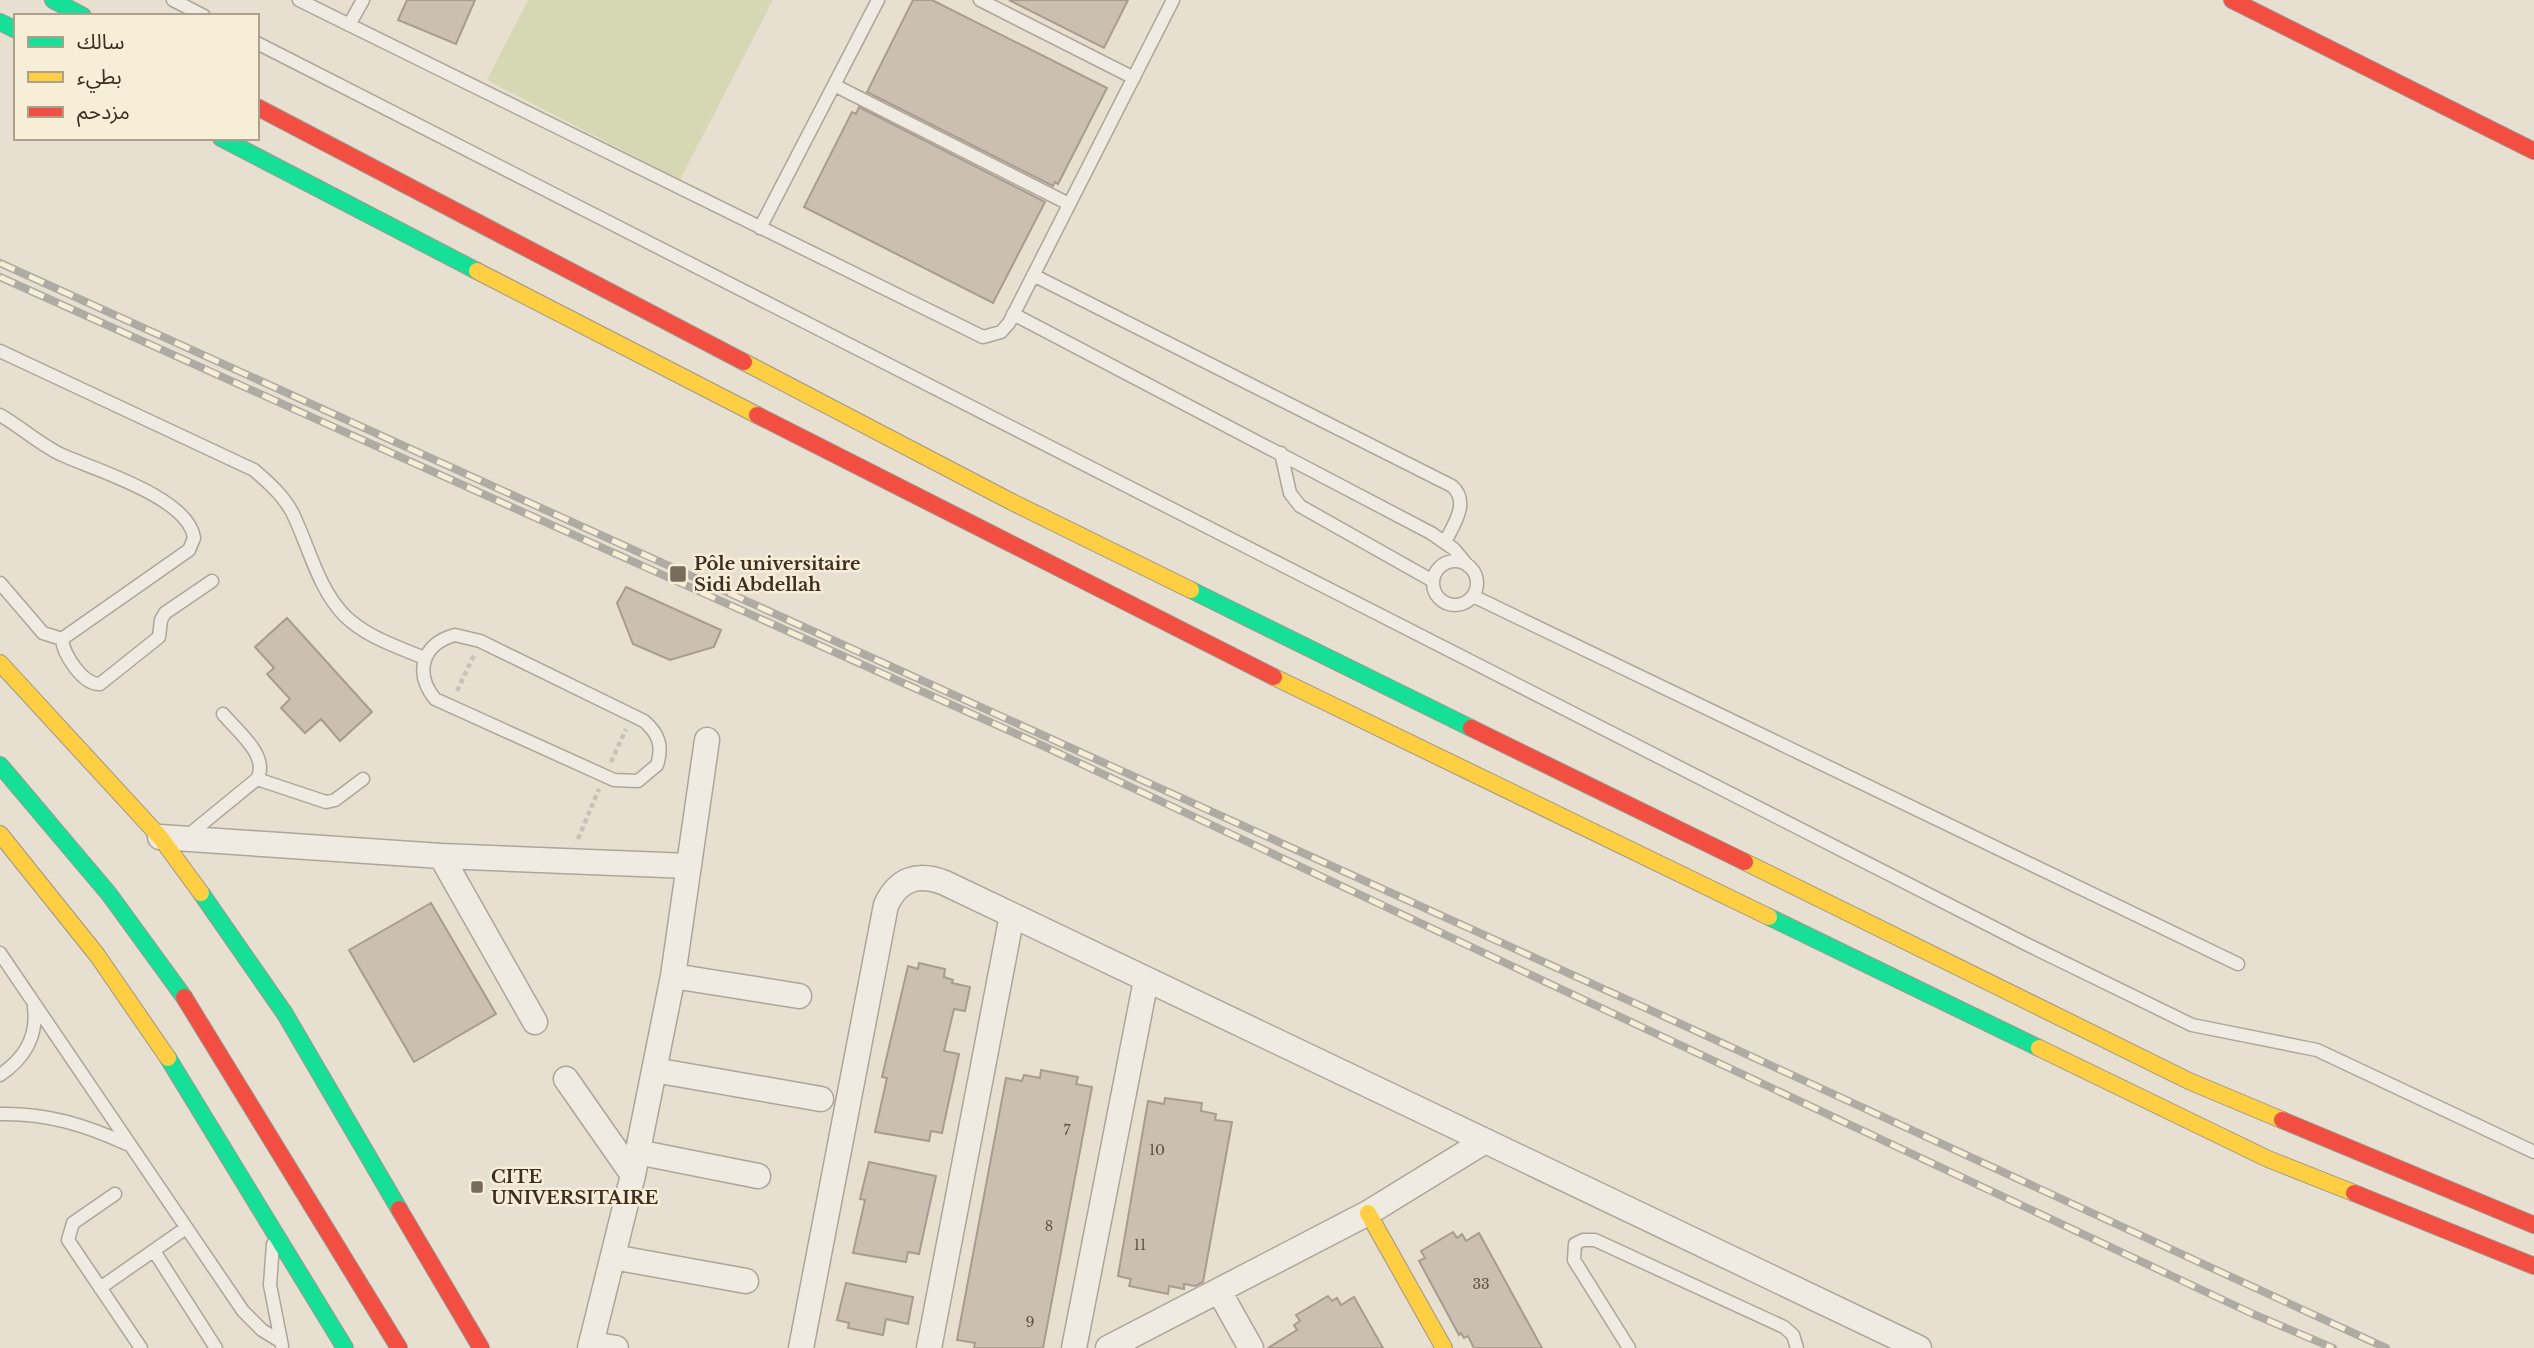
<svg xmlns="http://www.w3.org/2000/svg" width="2534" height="1348" font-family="'Libre Baskerville','Noto Sans Arabic',serif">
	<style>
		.green { fill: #d6d7b3 }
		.building { fill: #cbbfb2; stroke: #a89c90; stroke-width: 2 }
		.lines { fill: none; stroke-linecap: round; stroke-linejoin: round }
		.lane-casing { stroke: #ada599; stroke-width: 15 }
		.street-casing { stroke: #ada599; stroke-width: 27 }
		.fast-casing { stroke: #9c958a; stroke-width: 18 }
		.slow-casing { stroke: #9c958a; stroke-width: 18 }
		.jam-casing { stroke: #9c958a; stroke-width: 18 }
		.path { stroke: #c8c2b9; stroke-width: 4.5; stroke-dasharray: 5 3.5; stroke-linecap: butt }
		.lane { stroke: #efebe3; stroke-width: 12 }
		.street { stroke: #efebe3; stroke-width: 24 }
		.fast { stroke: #16e098; stroke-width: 16 }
		.slow { stroke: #ffcf43; stroke-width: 16 }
		.jam { stroke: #f24e42; stroke-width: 16 }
		.rail-casing { stroke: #afaaa2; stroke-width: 8 }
		.rail { stroke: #f7eed8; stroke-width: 5; stroke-dasharray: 16; stroke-linecap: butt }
		.poi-dot { fill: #786c5e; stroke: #f7eed8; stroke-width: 2.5 }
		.labels { text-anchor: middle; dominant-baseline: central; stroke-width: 5; stroke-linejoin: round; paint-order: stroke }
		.number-label { font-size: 14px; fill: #605244 }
		.poi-label { font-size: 18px; font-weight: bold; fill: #3d2e20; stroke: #f7eed8; text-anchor: start }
	</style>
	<rect width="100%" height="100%" fill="#e7e0d1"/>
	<path class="green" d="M528 0H773L680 180 487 80Z"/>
	<path class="building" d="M407 0H475L456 44 398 20Z
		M913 0H932L1107 88 1058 184 1055 182 1053 186 867 92Z
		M1009 0H1128L1104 48Z
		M859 107 1045 202 993 303 804 207 852 112 856 114Z
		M626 587 721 630 714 647 670 660 633 644 617 603Z
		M287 618 372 712 340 741 321 719 305 733 281 708 290 699 267 674 274 668 255 647Z
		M431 903 496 1014 414 1062 349 950Z
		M919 963 945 969 944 977 953 980 952 983 970 987 965 1011 954 1009 944 1051 959 1054 942 1133 931 1131 929 1141 875 1132 887 1078 882 1077 908 966 918 969Z
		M1041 1070 1078 1077 1076 1084 1092 1087 1043 1348H974L975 1343 957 1340 1006 1078 1022 1081 1024 1075 1040 1078Z
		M1165 1098 1202 1103 1201 1111 1216 1114 1215 1120 1232 1122 1203 1282 1195 1286 1184 1284V1289L1169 1286 1168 1294 1129 1286 1131 1279 1118 1276 1148 1101 1164 1104Z
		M869 1162 936 1176 919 1254 908 1252 906 1262 853 1253 865 1200 860 1199Z
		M1453 1232 1457 1238 1462 1234 1466 1241 1479 1233 1542 1348H1474L1468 1336 1464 1338 1461 1333 1459 1335 1419 1261 1425 1258 1421 1251Z
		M846 1283 913 1297 908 1324 886 1319 883 1335 848 1328 849 1323 837 1320Z
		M1328 1296 1332 1301 1337 1298 1341 1305 1354 1297 1383 1348H1268L1297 1330 1294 1325 1300 1321 1296 1315Z"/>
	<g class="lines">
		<defs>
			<path id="lane" d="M173 0 204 16
				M299 0 983 337 1001 332 1009 323 1173 0
				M980 0 1134 78
				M349 25 363 0
				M257 43 2028 945 2192 1025 2317 1050 2534 1152
				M834 85 1069 204
				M760 228 878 0
				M1033 275 1452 486C1470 502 1454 524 1445 542
				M1013 314 1431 533 1454 549 1468 566
				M0 351 254 470C269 483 284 496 293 514 309 547 318 588 344 615 366 637 396 646 424 658
				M0 415C21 427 38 443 60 454 92 469 189 497 194 538L189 550 62 639 43 633 0 583
				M1281 453 1290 493 1300 506 1433 581
				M1433 583a22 22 0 1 1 44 0a22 22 0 1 1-44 0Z
				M1473 596 2238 964
				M455 635 480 641 644 721C659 734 663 746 657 765L638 781 614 780 435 699C414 673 422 644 455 635Z
				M62 639C63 654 83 685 100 684L159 637 161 620 165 613 212 581
				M257 779 326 802 335 800 363 779
				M186 837 257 779C270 756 237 731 223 714
				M0 953 243 1311 262 1330 280 1341
				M0 1075C24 1059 38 1036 34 1007
				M0 1114C47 1113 85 1125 127 1144
				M115 1194 73 1223 68 1240 141 1348
				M273 1244 270 1285 282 1346
				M154 1251 216 1348
				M100 1288 186 1228
				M1629 1348 1574 1260 1575 1244 1583 1240H1595L1784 1327 1793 1335 1797 1348"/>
			<path id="street" d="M160 837 441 856 689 866
				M441 856 535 1022
				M673 976 799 996
				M654 1070 821 1099
				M566 1079 633 1175
				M637 1152 758 1176
				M613 1257 746 1281
				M1219 1291 1251 1348
				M592 1344 616 1348
				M590 1348 633 1175 673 976 707 740
				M801 1348 886 905C898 879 918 872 945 883L1919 1348
				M929 1348 1012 915
				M1074 1348 1146 980
				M1108 1348 1368 1213 1485 1141"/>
			<path id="fast" d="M53 0 83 16
				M0 22 16 30
				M221 138 477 271
				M1191 590 1471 728
				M0 765 109 894 184 997
				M201 893 285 1014 399 1209
				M1769 917 2039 1048
				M168 1058 345 1348"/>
			<path id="slow" d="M477 271 757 415
				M744 362 1012 502 1191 590
				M0 663 160 837 201 893
				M1274 677 1769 917
				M0 834 97 955 168 1058
				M1745 862 2189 1081 2282 1120
				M2039 1048 2268 1159 2354 1193
				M1368 1213 1444 1348"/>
			<path id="jam" d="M2232 0 2534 151
				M257 107 744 362
				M757 415 1274 677
				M1471 728 1745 862
				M184 997 399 1348
				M2282 1120 2534 1225
				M2354 1193 2534 1266
				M399 1209 481 1348"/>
		</defs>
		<use href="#lane" class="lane-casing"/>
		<use href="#street" class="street-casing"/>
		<use href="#fast" class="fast-casing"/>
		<use href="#slow" class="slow-casing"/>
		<use href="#jam" class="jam-casing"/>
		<path class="path" d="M457 691 474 655
			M611 762 626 729
			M578 839 599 789"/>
		<use href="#lane" class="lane"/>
		<use href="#street" class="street"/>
		<use href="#fast" class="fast"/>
		<use href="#slow" class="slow"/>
		<use href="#jam" class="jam"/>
		<defs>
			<path id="rail" d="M0 263 1683 1025 2386 1348
				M0 277 1039 744 2253 1314 2333 1348"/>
		</defs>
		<use href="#rail" class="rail-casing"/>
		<use href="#rail" class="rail"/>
	</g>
	<g class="poi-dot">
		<rect x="669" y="565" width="18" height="18" rx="3.5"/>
		<rect x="470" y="1180" width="14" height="14" rx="3.5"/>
	</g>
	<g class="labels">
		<g class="number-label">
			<text x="1067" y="1130">7</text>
			<text x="1157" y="1150">10</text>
			<text x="1049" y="1226">8</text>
			<text x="1140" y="1245">11</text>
			<text x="1481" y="1284">33</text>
			<text x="1030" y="1322">9</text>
		</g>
		<g class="poi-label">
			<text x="694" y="564">Pôle universitaire<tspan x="694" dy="21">Sidi Abdellah</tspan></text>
			<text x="491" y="1177">CITE<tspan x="491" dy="21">UNIVERSITAIRE</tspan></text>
		</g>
	</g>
	<rect x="14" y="14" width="245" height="126" fill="#f7eed8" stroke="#ada18e" stroke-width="2"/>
	<rect x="28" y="37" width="35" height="10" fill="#16e098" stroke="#ada18e" stroke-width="2"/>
	<text x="77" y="49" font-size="21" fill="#3d2e20">سالك</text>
	<rect x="28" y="72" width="35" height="10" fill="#ffcf43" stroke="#ada18e" stroke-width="2"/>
	<text x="77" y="84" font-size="21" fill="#3d2e20">بطيء</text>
	<rect x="28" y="107" width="35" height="10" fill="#f24e42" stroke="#ada18e" stroke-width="2"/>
	<text x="77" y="119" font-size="21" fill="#3d2e20">مزدحم</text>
</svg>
